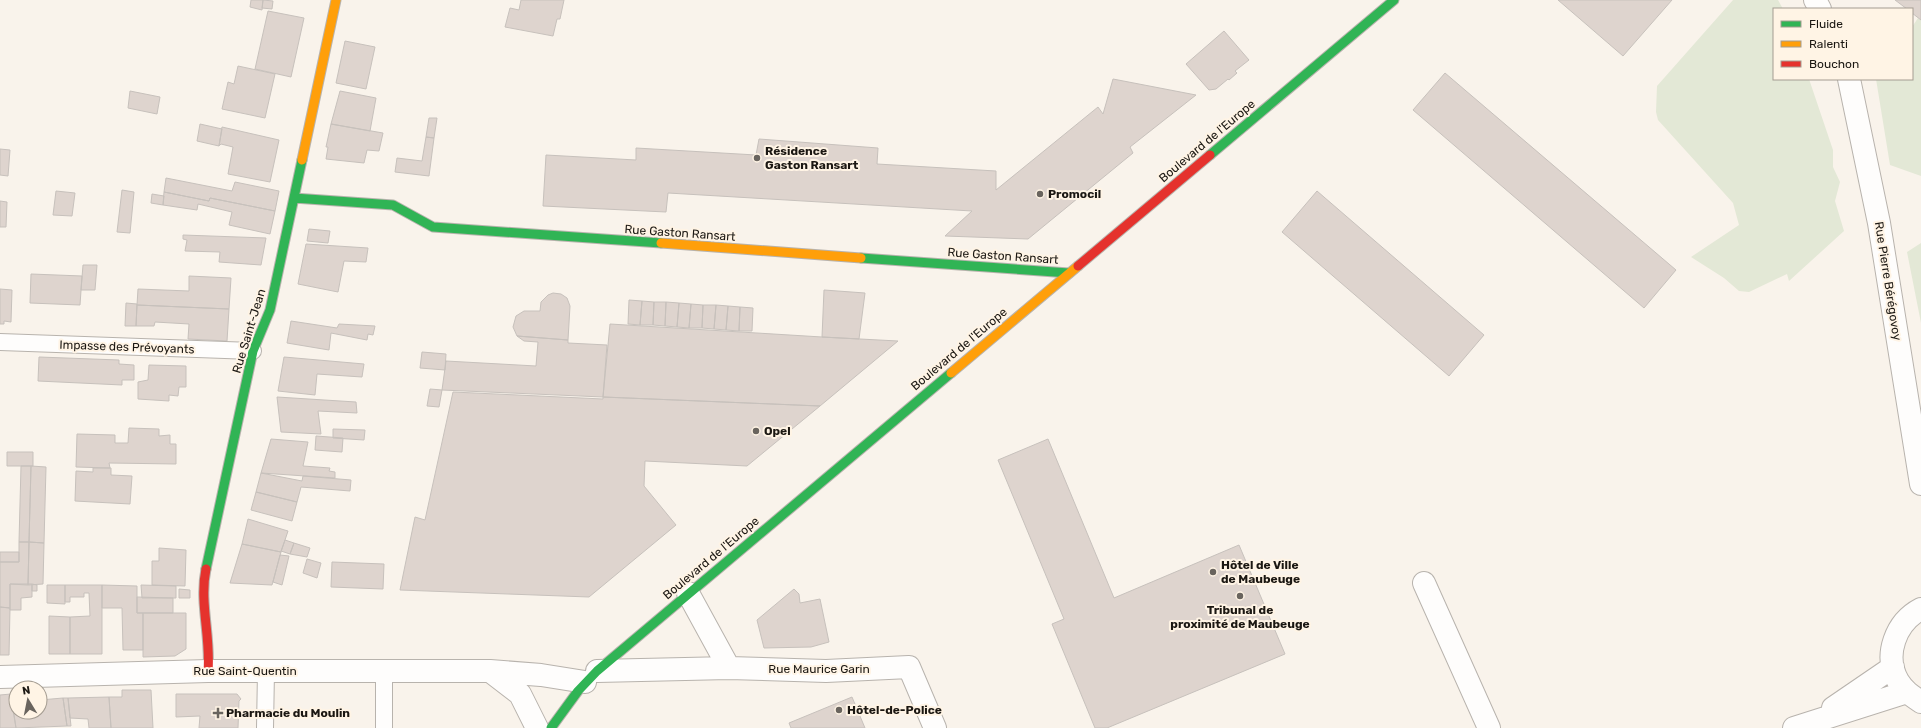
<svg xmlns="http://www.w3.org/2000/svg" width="1921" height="728" font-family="Rubik,sans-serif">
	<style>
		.green { fill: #e3e8d6 }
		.building { fill: #ded4ce; stroke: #c7c1bc }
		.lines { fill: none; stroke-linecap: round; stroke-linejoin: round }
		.lane-casing { stroke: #b8b3ad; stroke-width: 18 }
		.street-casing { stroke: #b8b3ad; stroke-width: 24 }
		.fast-casing { stroke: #b8b3ad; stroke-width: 11 }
		.slow-casing { stroke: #b8b3ad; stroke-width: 11 }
		.jam-casing { stroke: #b8b3ad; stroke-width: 11 }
		.lane { stroke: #fefdfc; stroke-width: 16 }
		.street { stroke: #fefdfc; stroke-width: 22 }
		.fast { stroke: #30b455; stroke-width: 9 }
		.slow { stroke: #ff9f0a; stroke-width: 9 }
		.jam { stroke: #e5322d; stroke-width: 9 }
		.poi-dot { fill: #69645e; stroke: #fff4e5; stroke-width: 1.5 }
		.labels { text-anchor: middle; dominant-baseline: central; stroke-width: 4; stroke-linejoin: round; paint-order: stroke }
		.street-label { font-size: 12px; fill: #1b1712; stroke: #fff4e5 }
		.poi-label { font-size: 12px; font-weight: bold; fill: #1b1712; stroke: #fff4e5; text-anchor: start }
	</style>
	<rect width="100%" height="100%" fill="#f9f3eb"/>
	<path class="green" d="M1733 0H1778L1783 9H1774V79H1809L1833 150V167L1840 182 1835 201 1844 231 1789 281 1787 274 1749 292 1739 291 1724 278 1691 257 1739 225 1733 203 1658 120 1656 112 1657 86Z
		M1918 18 1921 20V176L1890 165 1876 79H1912V27Z
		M1921 243V323L1907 252Z"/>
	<path class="building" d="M251 0H263L262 10 250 7Z
		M263 0 273 1 272 9 262 8Z
		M521 0H564L560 19H557L553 36 505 27 510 8 519 10Z
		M1558 0H1672L1623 56Z
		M1895 0H1921V20L1912 13V9H1907Z
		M268 11 304 18 291 77 255 69Z
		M1224 31 1249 60 1235 71 1237 73 1229 80 1228 79 1216 89 1209 90 1186 64Z
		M345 41 375 47 366 89 336 83Z
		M238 66 275 74 265 118 222 109 228 82 234 84Z
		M1445 73 1676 270 1644 308 1413 110Z
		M1113 79 1196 95 1130 147 1133 153 1028 239 945 236 972 211 668 193 666 212 543 206 546 155 636 160V148L756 155 759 139 878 148 877 164 996 171V190L1098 107 1103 114Z
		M130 91 160 97 157 114 128 108Z
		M340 91 376 98 370 131 331 124Z
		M429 118H437L434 138 426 137Z
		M200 124 222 129 219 146 197 141Z
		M331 124 383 133 379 151 367 150 364 163 326 159 328 147H326Z
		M222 127 279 140 270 182 228 174 233 147 221 144 219 146Z
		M426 137 434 138 429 176 395 172 397 158 422 161Z
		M0 149 10 150 8 176 0 175Z
		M166 178 232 191 235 182 279 191 275 211 210 198 209 201 164 192Z
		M122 190 134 192 130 233 117 232Z
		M56 191 75 193 72 216 53 215Z
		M1317 191 1484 335 1449 376 1282 232Z
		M164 192 209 201 210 198 275 211 270 234 229 225 232 212 198 204 197 210 163 205Z
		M152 194 164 196 163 205 151 203Z
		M0 201 7 202 6 227H0Z
		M309 229 330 231 328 243 307 241Z
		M183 235 266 238 261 265 219 262 220 252 185 251 187 240 183 239Z
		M306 244 368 248 366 262 344 261 338 292 298 284Z
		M83 265H97L95 290H81Z
		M31 274 82 276 80 305 30 303Z
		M189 276 231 278 229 309 137 305 138 289 189 291Z
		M0 289 12 290 11 322 4 321V324H0Z
		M824 290 865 293 859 339 822 337Z
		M553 293 561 294 567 298 570 306 568 340 517 336 513 327 516 316 524 311H540L541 302 548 295Z
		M629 300 642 301 640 325 628 324Z
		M642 301 654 302 653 325H640Z
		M654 302H666L665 326 653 325Z
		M666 302 679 303 677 327 665 326Z
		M126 303 137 304 136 326H125Z
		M679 303 691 304 689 328 677 327Z
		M691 304 703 305 702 328H689Z
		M137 305 229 309 227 341 188 339 189 324 155 322 154 326H136Z
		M703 305H716L714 329 702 328Z
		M716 305 728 306 726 330 714 329Z
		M728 306 740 307 739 331 726 330Z
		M740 307 753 308 752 331H739Z
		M291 321 337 328 339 324 375 326 373 335 368 334 367 340 331 333 329 350 287 343Z
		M610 324 822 337 898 341 820 406 603 397Z
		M517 336 568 340V343L607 345 603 397 442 390 446 361 536 366 538 342 524 341Z
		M422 352 446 354 445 370 420 368Z
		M39 357 119 360V364L134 365V380H122V385L38 381Z
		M284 357 364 364 362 377 317 374 315 395 278 391Z
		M149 365 186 366V387H179L178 396 169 395V401L138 399V382L148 380Z
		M430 389 442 390 439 407 427 406Z
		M453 392 603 399V397L820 406 747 466 645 461 644 486 676 525 589 597 400 590 415 517 425 520Z
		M277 397 356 402 357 413 318 411 321 434 281 432Z
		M129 428 159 429V436L170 435V444H176V464L109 463 110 468 76 467 77 434 115 435V443H128Z
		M333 429 365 430 364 440 333 438Z
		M316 436 343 438 342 452 315 450Z
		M271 439 308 442 303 466 330 468 329 471 335 472V478L261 473Z
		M1048 439 1114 598 1239 545 1285 654 1107 728H1095L1052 624 1064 619 998 460Z
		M7 452H33V466H7Z
		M21 466H31L29 542H19Z
		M31 466 46 467 44 543 29 542Z
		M93 468H111V475L132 476 130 504 75 501 76 471 93 472Z
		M261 473 302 481 303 476 351 480 350 491 301 487 297 502 256 492Z
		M256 492 297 502 292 521 251 510Z
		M248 519 288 531 281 552 242 544Z
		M285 540 294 543 290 554 281 551Z
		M19 542H29L28 585 10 584V608L0 607V562H19Z
		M29 542 44 543 43 584 28 585Z
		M294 543 310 548 307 557 290 554Z
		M242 544 281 552 272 585 230 583Z
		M159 548 186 550 185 586 152 585V561H159Z
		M0 552H19V562H0Z
		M280 555 289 556 282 585 273 582Z
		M307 559 321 563 317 578 303 573Z
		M332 562 384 564 383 589 331 587Z
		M10 584H32V597L21 598V610H10Z
		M32 584 37 585V591H32Z
		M47 585H65V604L47 603Z
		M65 585H102V654H70V617L90 616 89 593H84V597H70V602H65Z
		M102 585 137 586V613H143V650H123L122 608H102Z
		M141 585 176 586V598H142Z
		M179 589 190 590V598H179Z
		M794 589 799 594 800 603 820 599 829 642 811 647 764 648 757 620Z
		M137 597 173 598V613H137Z
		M0 607 10 608 9 655H0Z
		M143 613H186V649L175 656 143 657Z
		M49 616 70 617V654H49Z
		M122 690H151L153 728H111L109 697H122Z
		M11 694 16 728H0V695Z
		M176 694H237L241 699 239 701 238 728H199L200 716 176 717Z
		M109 697 111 728H89L88 719 70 718 68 698Z
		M852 697 865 728H791L789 723Z
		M63 698H68L71 726H67Z
		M63 698 67 726 16 728 12 704H16V712H40V700Z"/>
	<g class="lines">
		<defs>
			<path id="lane" d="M0 342 253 351
				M265 728 266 671
				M384 728V671"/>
			<path id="street" d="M1815 0 1820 9
				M1849 79 1879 223 1921 484
				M1424 583 1489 728
				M688 593 729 668
				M1921 609C1896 622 1883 655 1898 681 1904 691 1912 696 1921 702
				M490 671 520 694 537 728
				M597 671 729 668 826 671 909 667 935 728
				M0 677 208 671H490L541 675 585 682
				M1833 708 1893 667
				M1794 728 1907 692"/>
			<path id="fast" d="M1210 155 1394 0
				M294 198 393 205 433 227 661 243
				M861 258 1069 273
				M206 569 253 351 270 310 302 160
				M551 728 578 691 597 671 951 373"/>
			<path id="slow" d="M302 160 336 0
				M661 243 861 258
				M951 373 1078 266"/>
			<path id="jam" d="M1078 266 1210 155
				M206 569C199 602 211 637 208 671"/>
		</defs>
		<use href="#lane" class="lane-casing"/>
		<use href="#street" class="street-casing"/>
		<use href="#fast" class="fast-casing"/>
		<use href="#slow" class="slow-casing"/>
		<use href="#jam" class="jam-casing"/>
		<use href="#lane" class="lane"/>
		<use href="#street" class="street"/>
		<use href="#fast" class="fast"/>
		<use href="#slow" class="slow"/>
		<use href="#jam" class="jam"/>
	</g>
	<g class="poi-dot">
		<circle cx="757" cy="158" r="4"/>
		<circle cx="1040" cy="194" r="4"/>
		<circle cx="756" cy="431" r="4"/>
		<circle cx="1213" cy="572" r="4"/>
		<circle cx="1240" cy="596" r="4"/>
		<circle cx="839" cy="710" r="4"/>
		<path d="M216 707h4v4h4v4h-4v4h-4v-4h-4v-4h4z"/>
	</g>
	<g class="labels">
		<g class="street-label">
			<text transform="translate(1207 141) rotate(-40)">Boulevard de l'Europe</text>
			<text transform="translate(680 233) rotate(4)">Rue Gaston Ransart</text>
			<text transform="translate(1003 256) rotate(4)">Rue Gaston Ransart</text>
			<text transform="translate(1888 281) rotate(81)">Rue Pierre Bérégovoy</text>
			<text transform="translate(249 331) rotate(-73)">Rue Saint-Jean</text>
			<text transform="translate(127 347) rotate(2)">Impasse des Prévoyants</text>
			<text transform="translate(959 349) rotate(-40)">Boulevard de l'Europe</text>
			<text transform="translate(711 558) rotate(-40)">Boulevard de l'Europe</text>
			<text x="819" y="669">Rue Maurice Garin</text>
			<text x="245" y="671">Rue Saint-Quentin</text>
		</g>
		<g class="poi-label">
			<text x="765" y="151">Résidence<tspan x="765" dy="14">Gaston Ransart</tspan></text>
			<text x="1048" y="194">Promocil</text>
			<text x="764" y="431">Opel</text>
			<text x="1221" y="565">Hôtel de Ville<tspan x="1221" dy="14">de Maubeuge</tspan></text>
			<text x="1240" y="610" text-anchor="middle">Tribunal de<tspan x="1240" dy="14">proximité de Maubeuge</tspan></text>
			<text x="847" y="710">Hôtel-de-Police</text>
			<text x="226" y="713">Pharmacie du Moulin</text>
		</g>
	</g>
	<rect x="1773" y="8" width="140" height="72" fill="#fff4e5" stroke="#a49c91"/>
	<rect x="1781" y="21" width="20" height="6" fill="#30b455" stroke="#a49c91"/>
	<text x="1809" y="28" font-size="12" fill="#1b1712">Fluide</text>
	<rect x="1781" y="41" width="20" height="6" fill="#ff9f0a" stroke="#a49c91"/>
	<text x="1809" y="48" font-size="12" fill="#1b1712">Ralenti</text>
	<rect x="1781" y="61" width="20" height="6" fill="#e5322d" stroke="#a49c91"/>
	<text x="1809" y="68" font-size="12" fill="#1b1712">Bouchon</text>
	<g transform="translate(28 700) rotate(350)"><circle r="19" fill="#fff4e5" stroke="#a49c91"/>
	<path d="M0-3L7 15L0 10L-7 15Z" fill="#69645e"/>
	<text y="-6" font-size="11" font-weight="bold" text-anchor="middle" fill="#1b1712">N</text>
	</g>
</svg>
